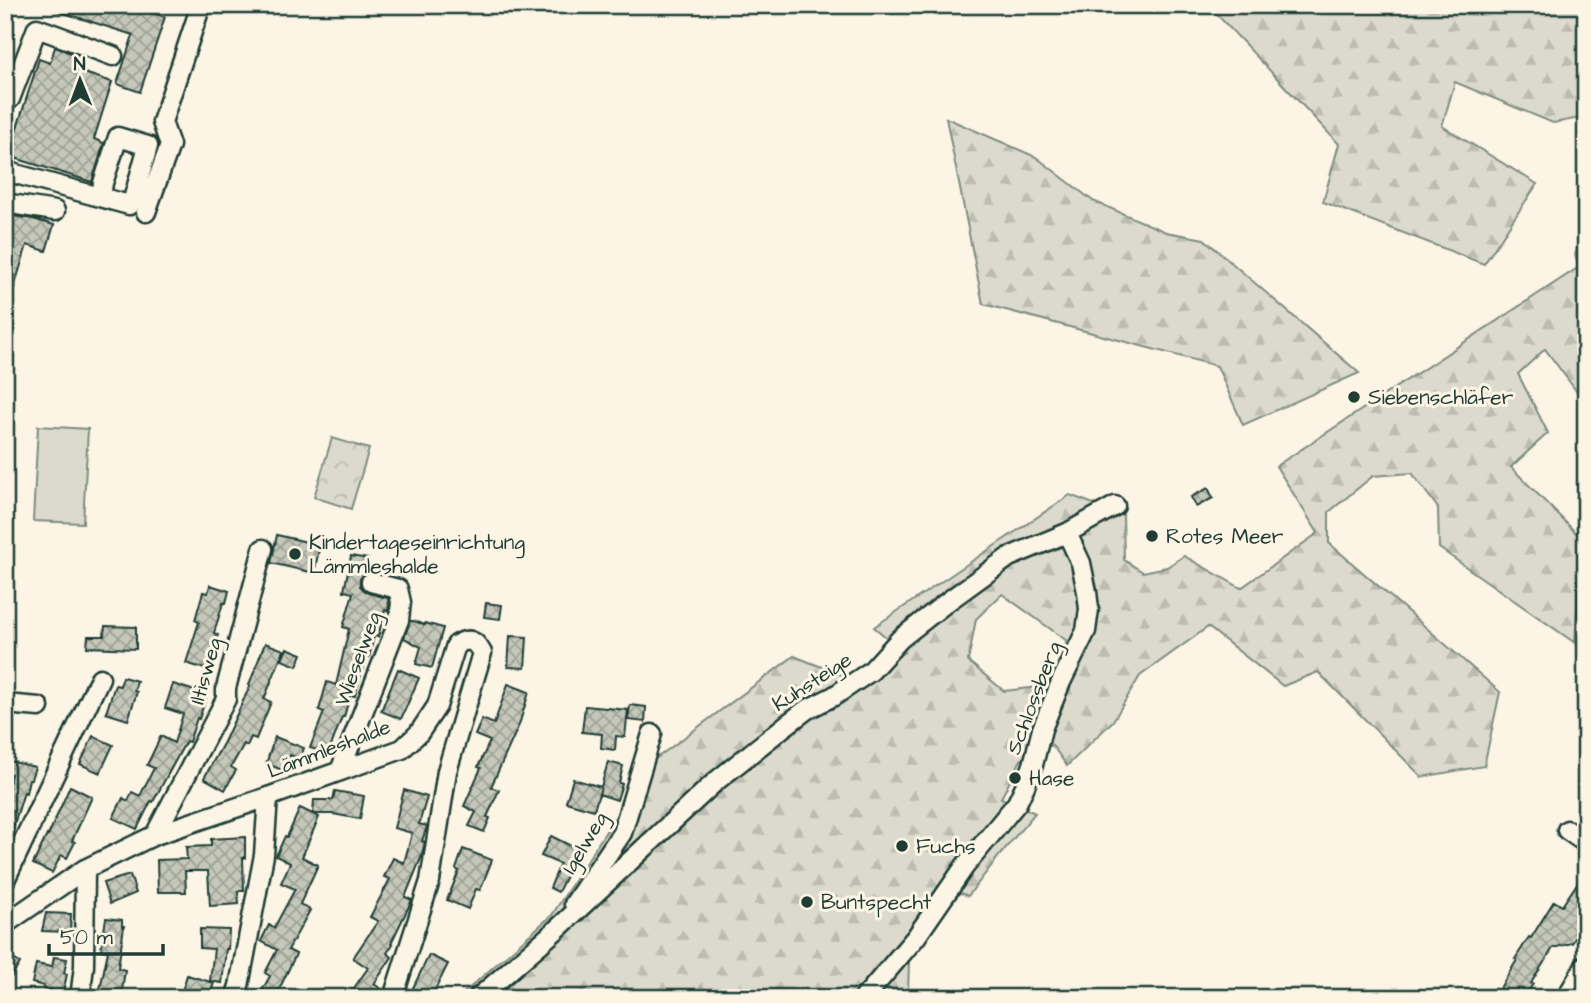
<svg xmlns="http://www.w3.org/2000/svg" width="1591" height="1003" font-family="'Architects Daughter',sans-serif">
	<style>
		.grass { fill: #dcdacc; stroke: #7e8c80; stroke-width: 2 }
		.forest { fill: url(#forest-firs); stroke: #7e8c80; stroke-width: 2; fill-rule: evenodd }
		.park { fill: url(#park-crowns); stroke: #7e8c80; stroke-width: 2 }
		.building { fill: url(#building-cross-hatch); stroke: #1f3d34; stroke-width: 2 }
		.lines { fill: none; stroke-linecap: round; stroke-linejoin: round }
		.minor-casing { stroke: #1f3d34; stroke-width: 23 }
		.minor { stroke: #fcf5e5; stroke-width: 18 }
		.poi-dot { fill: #1f3d34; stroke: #fcf5e5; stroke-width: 2.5 }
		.labels { text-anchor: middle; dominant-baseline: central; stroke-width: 6; stroke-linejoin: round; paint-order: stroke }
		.poi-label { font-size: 21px; fill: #1f3d34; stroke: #fcf5e5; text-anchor: start }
		.street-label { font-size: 21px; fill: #1f3d34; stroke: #fcf5e5 }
	</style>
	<defs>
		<pattern id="forest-firs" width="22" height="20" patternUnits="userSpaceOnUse" patternTransform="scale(1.75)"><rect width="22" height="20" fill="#dcdacc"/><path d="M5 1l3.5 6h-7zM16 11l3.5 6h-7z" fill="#bcbcb0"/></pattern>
		<pattern id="park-crowns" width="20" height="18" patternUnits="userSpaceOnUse" patternTransform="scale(1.75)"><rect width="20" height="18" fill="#dcdacc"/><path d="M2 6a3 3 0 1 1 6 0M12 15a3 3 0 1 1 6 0" fill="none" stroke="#bcbcb0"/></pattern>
		<pattern id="building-cross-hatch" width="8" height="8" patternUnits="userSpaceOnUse" patternTransform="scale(1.75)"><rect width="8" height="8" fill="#c5c7b9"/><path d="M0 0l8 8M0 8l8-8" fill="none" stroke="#9fa397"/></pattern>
	</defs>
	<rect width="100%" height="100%" fill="#fcf5e5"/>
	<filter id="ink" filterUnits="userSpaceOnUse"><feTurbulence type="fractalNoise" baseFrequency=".0143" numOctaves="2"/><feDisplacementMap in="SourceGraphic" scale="14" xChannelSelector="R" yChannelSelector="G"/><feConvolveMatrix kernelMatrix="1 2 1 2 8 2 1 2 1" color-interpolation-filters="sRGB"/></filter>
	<g filter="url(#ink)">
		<path class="grass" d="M38 426 88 429 83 523 33 521Z"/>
		<path class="forest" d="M1208 5H1586V117L1553 123 1455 82 1442 126 1537 184 1484 264 1323 202 1339 144Z
			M946 118 1036 157 1093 201 1166 232 1204 239 1359 373 1243 425 1217 366 983 304Z
			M1586 221V260L1579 267 1586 279V404L1545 349 1518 374 1548 433 1511 467 1581 538 1575 643 1439 548 1438 508 1412 473 1373 476 1329 512V543L1500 692 1484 766 1422 777 1318 672 1283 686 1208 627 1140 676 1113 721 1067 766 1052 745 1021 760 1001 798 1035 813 999 856 968 896 940 884 910 927 908 995 913 998H458L552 915 650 763 794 656 862 683 904 652 874 627 1070 495 1123 515 1124 560 1143 572 1167 567 1184 556 1241 588 1318 533 1276 466 1579 267 1575 255ZM1002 594 1067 641 1048 686 1004 691 968 661 976 619Z"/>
		<path class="park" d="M332 438 369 449 351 509 314 497Z"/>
		<path class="building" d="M48 5H142L141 9 165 17 140 92 117 84 133 35 48 8Z
			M55 47 82 57 78 71 112 82 94 139 104 143 92 182 8 156 39 59 50 63Z
			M5 215 33 219 54 225 46 251 27 245 8 307 5 306Z
			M1208 488 1213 498 1196 507 1191 497Z
			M277 535 320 545 314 573 271 563Z
			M351 556 368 559 366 572 360 579V586L368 593 388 598 389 606 388 611 385 610 378 637 374 636 369 657 366 656 355 696 350 695 344 717H342L328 754 310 748 324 712 319 710 327 682 336 685 349 629 343 627 353 593 344 591Z
			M210 585 229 591 226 603H223L214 633 218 635 208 670 186 663 199 622 195 620 203 592 208 593Z
			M486 603 502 605 500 619 484 617Z
			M410 621H414L425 625V623L443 628 432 668 416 664 421 647 404 638Z
			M105 626 136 627V649L87 647 88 636H104Z
			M510 636 527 637 525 668 508 667Z
			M265 643 284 650 264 699 271 702 256 739 251 737 247 746 244 744 231 767 236 770 225 790 204 778 224 742 250 686 249 685Z
			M287 648 302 654 297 666 282 660Z
			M398 669 419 678 401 719 381 711Z
			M123 677 137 681 134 691 137 692 128 720 106 713 115 685 120 686Z
			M173 684 207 695 199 719 197 718 189 742 186 741 153 802 151 801 137 829 113 818 123 798 128 801 132 792 140 796 154 768 147 765 161 736 174 743 183 714 165 708Z
			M508 684 529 692 519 725 491 787 499 790 487 817 490 818 484 832 469 826 476 812 464 806 481 768 478 767 490 741 475 735 482 719 494 724Z
			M630 705 646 707 645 722 628 720Z
			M585 706 628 710 625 737 616 736 615 750 601 748 602 734 582 732Z
			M93 736 113 745 100 773 80 764Z
			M275 737 304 748 300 759 290 755 285 771 266 764Z
			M5 760 35 767 31 779H29L26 793 24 792 8 844 5 843V803L11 774 5 773Z
			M608 762 623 766 619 783 622 784 617 800 599 794Z
			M573 779 601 787 594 810 566 802Z
			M70 786 92 797 72 841 75 842 67 858 61 855 52 873 33 864 47 835 48 836Z
			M404 790 427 797 419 824 427 826 422 841 425 842 421 858 405 897 412 900 391 943 393 944 387 953 392 957 374 984 380 988 374 998H347L368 968 353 958 378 921 370 917 390 879 384 877 393 858 404 863 411 837 412 833 394 828Z
			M335 791 364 796 360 819 333 814H313L314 800H333Z
			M300 808 319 817 302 857 318 865 300 904 310 910 288 950 296 954 275 998H258L270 976 265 973 277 950 261 941 269 925 274 928 295 889 281 883 290 863 276 856 285 836 287 837Z
			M551 836 579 850 558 892 550 888 560 864 541 856Z
			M245 837V858H243L244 891H238L239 904 210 906 208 871H185L186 892H158L157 860 187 859 186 847 211 846V839Z
			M463 849 492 860 480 890 476 889 468 909 447 900 459 871 456 869Z
			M1586 870V921L1572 943 1553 948 1531 983 1533 984 1524 998H1494L1517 960 1515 959 1529 937 1531 938 1554 901 1562 906Z
			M130 875 136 893 110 904 103 883Z
			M46 913 71 914 70 932 42 931Z
			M106 918 122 920V926H124L118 968 125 970 121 998 99 994 108 951 101 950Z
			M200 929 229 930 228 949H226L222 983 210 981 214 949 200 948Z
			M5 954 20 963 5 987Z
			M429 955 448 964 434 992 430 990 427 998H408Z
			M54 957 67 959 64 973 67 974 63 993 43 989 44 986 32 983 36 964 52 967Z
			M187 975 214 983 209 998H180Z"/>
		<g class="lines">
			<defs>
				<path id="minor" d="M5 102 10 99 37 28 113 56
					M5 171 129 205 133 200 148 146 118 137 103 183 101 197
					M5 203 55 211
					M146 212 170 145 162 122 201 5
					M5 704 39 707
					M340 771 399 620 401 602 398 589 371 582
					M1567 830 1586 843
					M155 835 226 699V688L263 549
					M5 880 100 678
					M574 904 622 833 652 734
					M5 924 85 869 155 835 268 797 402 749 419 733 437 706 456 645C469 637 475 640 482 653L447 771 430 881 393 998
					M80 998 84 966 85 869
					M235 998 239 986 264 855 268 797
					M478 998 556 930 715 782 785 726 806 710 834 696 871 671 900 639 947 602 1009 557 1067 533 1115 506
					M864 998 916 937 965 866 1017 803 1025 786 1033 765 1042 729 1061 682 1086 631 1089 609 1087 592 1081 563 1067 533
					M1566 998 1586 964"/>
			</defs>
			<use href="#minor" class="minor-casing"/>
			<use href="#minor" class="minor"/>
		</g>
	</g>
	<g class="poi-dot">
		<circle cx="1354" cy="397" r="7"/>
		<circle cx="1152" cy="536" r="7"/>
		<circle cx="295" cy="554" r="7"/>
		<circle cx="1015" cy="778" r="7"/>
		<circle cx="902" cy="846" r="7"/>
		<circle cx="807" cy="902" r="7"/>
	</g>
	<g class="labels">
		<g class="poi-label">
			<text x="1368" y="397">Siebenschläfer</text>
			<text x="1166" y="536">Rotes Meer</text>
			<text x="309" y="542">Kindertageseinrichtung<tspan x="309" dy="24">Lämmleshalde</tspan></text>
			<text x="1029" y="778">Hase</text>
			<text x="916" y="846">Fuchs</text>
			<text x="821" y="902">Buntspecht</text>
		</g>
		<g class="street-label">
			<text transform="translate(358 659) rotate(-70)">Wieselweg</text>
			<text transform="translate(206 671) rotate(-74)">Iltisweg</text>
			<text transform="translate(812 682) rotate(-33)">Kuhsteige</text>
			<text transform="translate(1034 698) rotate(-69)">Schlossberg</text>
			<text transform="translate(329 749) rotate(-21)">Lämmleshalde</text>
			<text transform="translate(585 843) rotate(-59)">Igelweg</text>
		</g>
	</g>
	<rect width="1591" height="1003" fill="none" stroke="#fcf5e5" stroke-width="28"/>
	<rect x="14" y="14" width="1563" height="975" fill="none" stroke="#1f3d34" stroke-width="2.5" filter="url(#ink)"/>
	<g transform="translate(80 80) rotate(359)" stroke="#fcf5e5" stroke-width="5" paint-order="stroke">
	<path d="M0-5L12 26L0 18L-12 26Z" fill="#1f3d34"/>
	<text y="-10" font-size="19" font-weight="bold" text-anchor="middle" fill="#1f3d34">N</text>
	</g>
	<path d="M49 944v10h114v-10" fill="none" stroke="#1f3d34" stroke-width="3.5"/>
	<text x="60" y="944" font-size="21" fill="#1f3d34" stroke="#fcf5e5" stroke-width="5" paint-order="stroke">50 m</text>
</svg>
